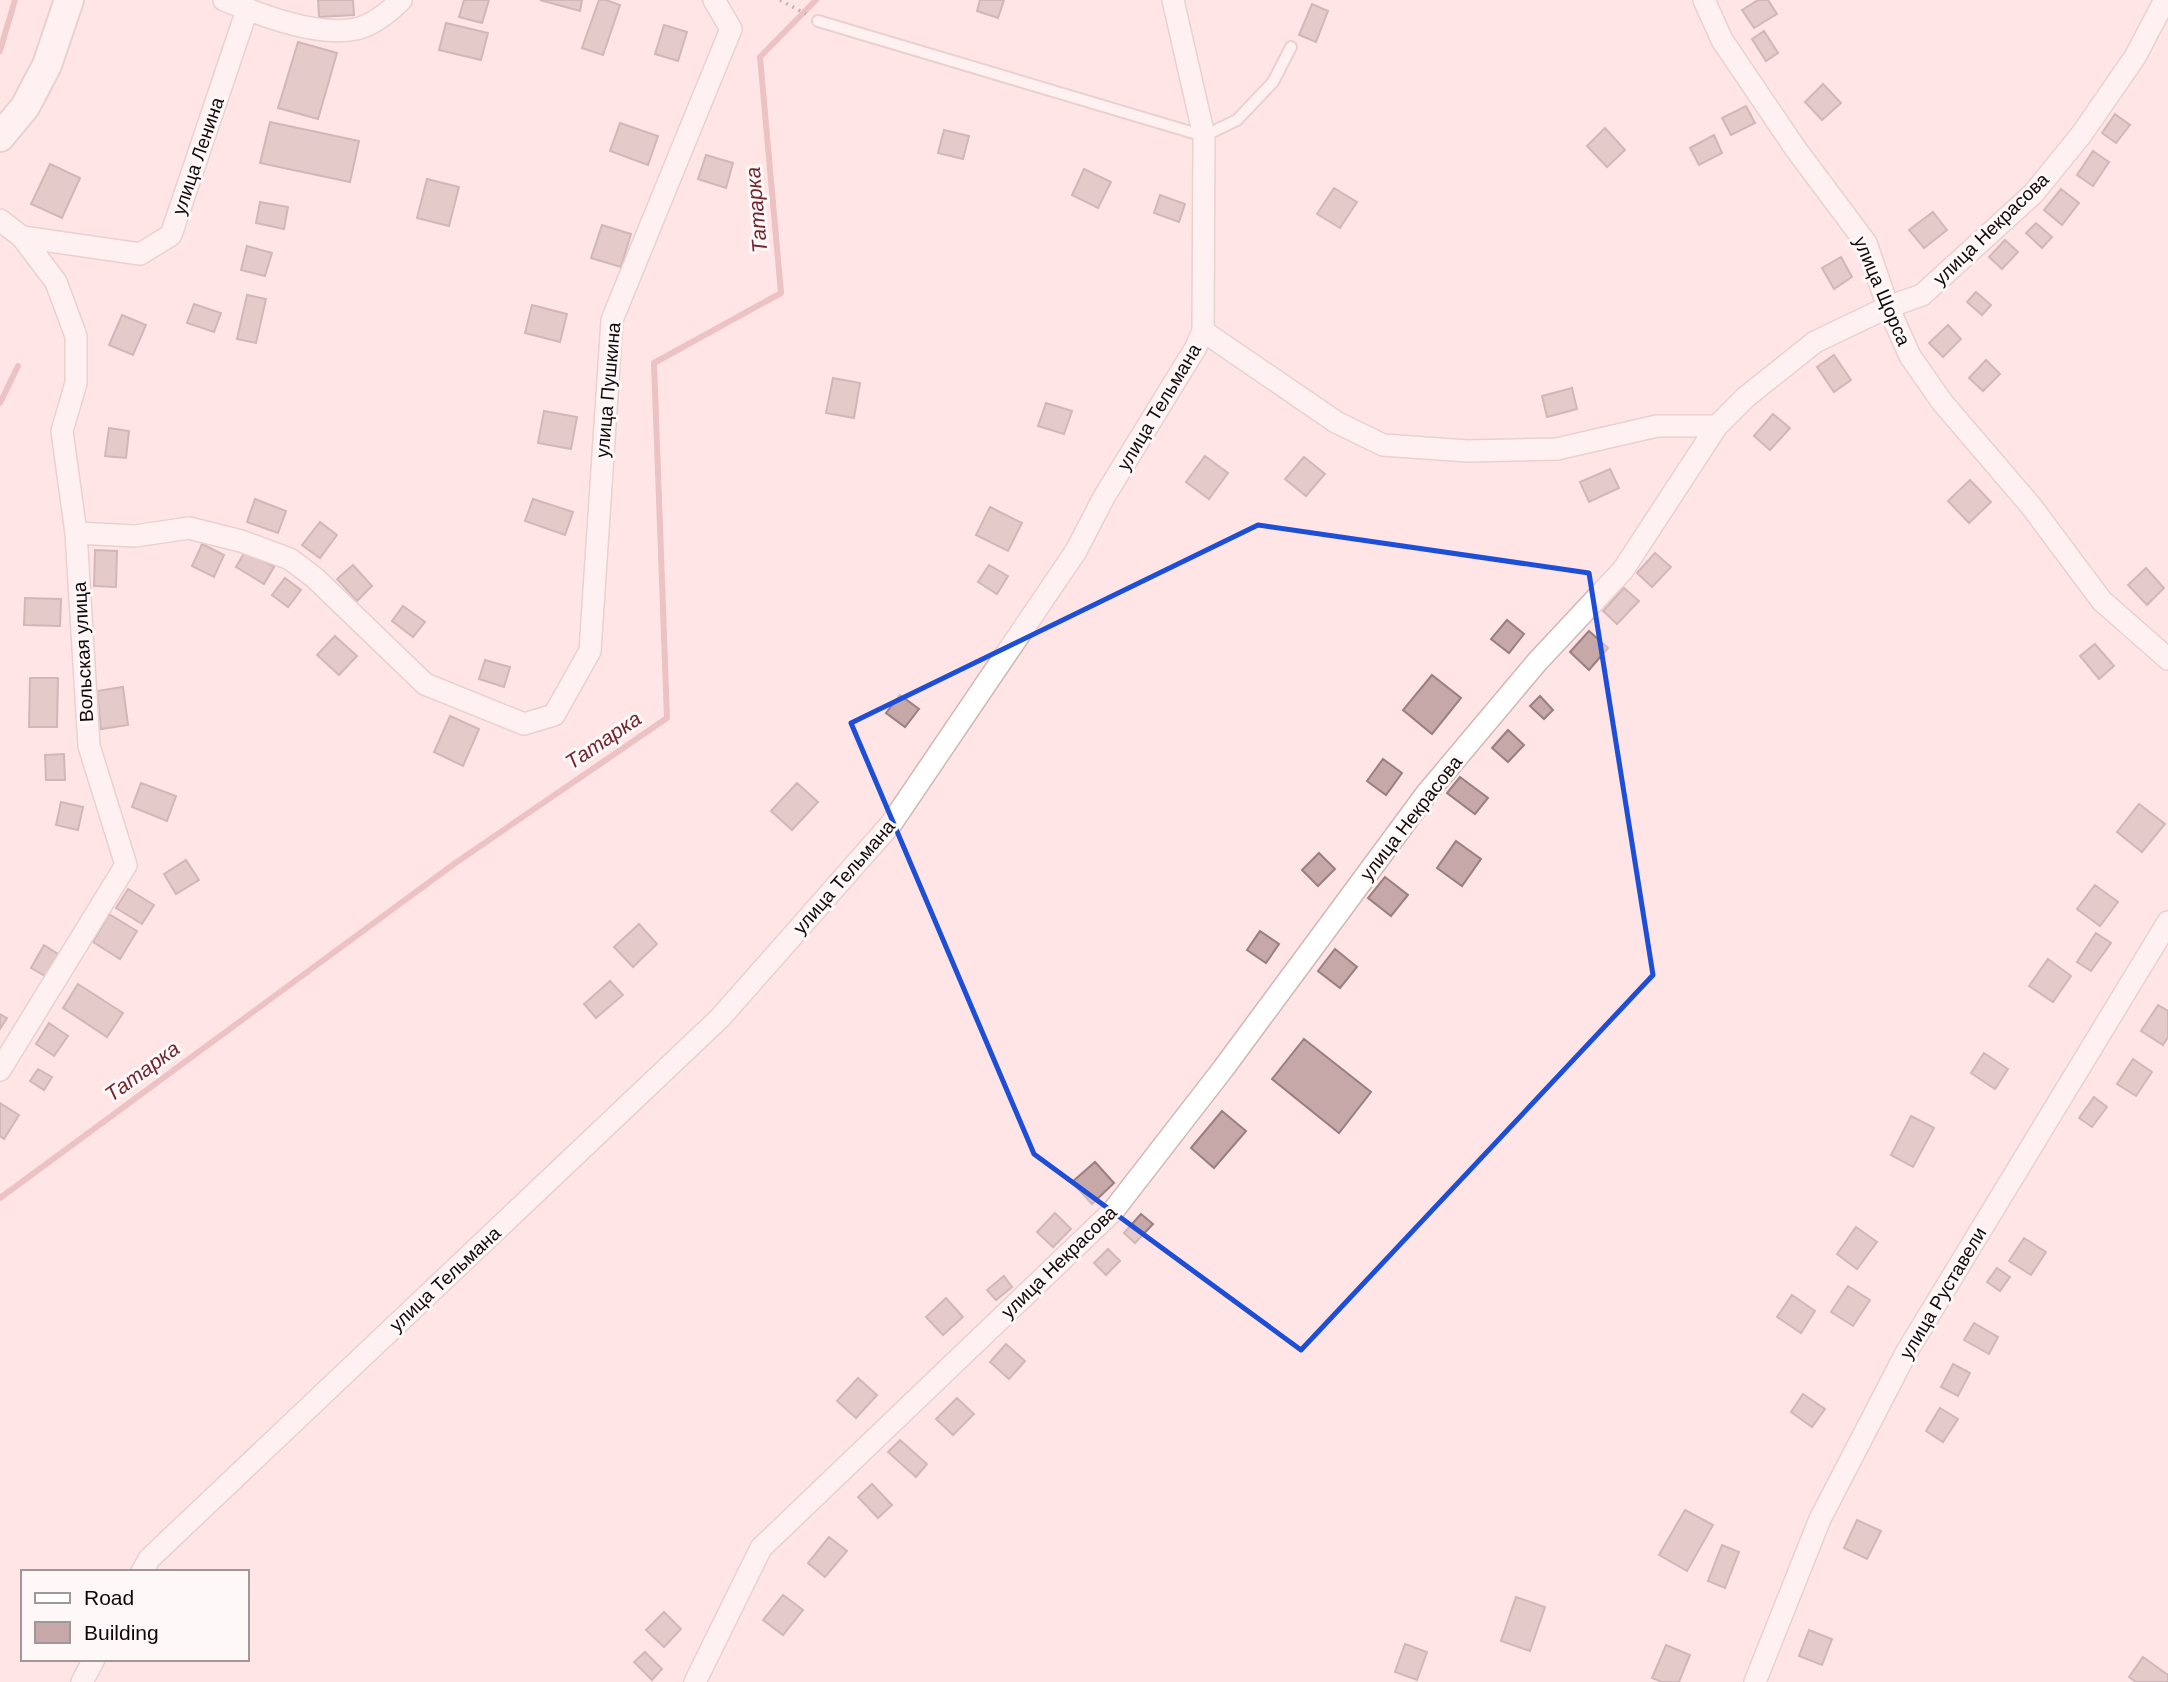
<svg xmlns="http://www.w3.org/2000/svg" width="2168" height="1682" font-family="Arial,sans-serif">
	<style>
		.lines { fill: none; stroke-linecap: round; stroke-linejoin: round }
		.stream { stroke: #d8989b; stroke-width: 6 }
		.building { fill: #c6a8a8; stroke: #9b7f80; stroke-width: 2 }
		.lane-casing { stroke: #d3b5b5; stroke-width: 14 }
		.street-casing { stroke: #d3b5b5; stroke-width: 24 }
		.secondary-casing { stroke: #d3b5b5; stroke-width: 32 }
		.path { stroke: #857475; stroke-width: 3.5; stroke-dasharray: 2 5; stroke-linecap: butt }
		.lane { stroke: #fff; stroke-width: 10 }
		.street { stroke: #fff; stroke-width: 21 }
		.secondary { stroke: #fff; stroke-width: 28 }
		.marked { fill: none; stroke: #1d4ed8; stroke-width: 5; stroke-linejoin: round }
		.labels { text-anchor: middle; dominant-baseline: central; stroke-width: 6; stroke-linejoin: round; paint-order: stroke }
		.street-label { font-size: 19px; fill: #120809; stroke: #fef8f8 }
		.water-label { font-size: 21px; font-style: italic; fill: #72252f; stroke: #fef8f8 }
	</style>
	<rect width="100%" height="100%" fill="#ffe5e6"/>
	<g class="lines">
		<path class="stream" d="M0 51 15 0
			M0 403 18 366
			M0 1198 454 864 667 718 654 363 781 293 760 57 816 0"/>
	</g>
	<path class="building" d="M318 0H353L354 15 319 17Z
		M464 0H489L482 23 459 17Z
		M540 0H582L580 11Z
		M599 0H606L620 5 603 55 582 48Z
		M980 0H1004L998 18 977 11Z
		M1758 0H1768L1777 14 1754 28 1742 10Z
		M1312 4 1328 11 1316 42 1299 35Z
		M446 23 488 33 481 60 439 50Z
		M664 25 687 32 678 61 655 54Z
		M1764 31 1778 53 1766 61 1752 39Z
		M298 42 337 53 318 119 278 108Z
		M1823 84 1841 103 1822 120 1805 102Z
		M1746 106 1755 123 1731 135 1722 118Z
		M2115 114 2130 125 2116 143 2102 133Z
		M270 122 359 141 350 182 260 163Z
		M620 123 658 136 648 165 610 151Z
		M1605 128 1625 150 1607 167 1587 146Z
		M944 130 969 136 963 159 938 153Z
		M1714 135 1722 153 1699 165 1690 148Z
		M2093 151 2109 162 2093 186 2077 175Z
		M706 155 733 163 726 188 698 179Z
		M50 164 80 178 62 218 31 204Z
		M1084 169 1111 182 1098 208 1072 195Z
		M427 179 459 187 449 226 417 218Z
		M1334 188 1357 202 1340 228 1317 214Z
		M2061 189 2079 203 2062 225 2044 210Z
		M1160 195 1185 204 1179 222 1154 213Z
		M260 202 288 207 284 229 256 223Z
		M1933 212 1947 230 1924 248 1909 230Z
		M2036 223 2052 237 2042 248 2026 233Z
		M602 225 631 234 621 267 591 258Z
		M2005 240 2018 252 2002 269 1989 257Z
		M247 246 272 253 265 276 241 270Z
		M1841 257 1852 277 1834 289 1822 268Z
		M1976 292 1991 305 1982 315 1967 302Z
		M247 295 266 299 256 343 237 339Z
		M194 304 221 313 214 332 187 323Z
		M532 305 567 314 560 342 525 333Z
		M122 315 146 325 133 355 109 345Z
		M1948 325 1961 339 1943 357 1929 343Z
		M1834 355 1851 380 1834 392 1817 367Z
		M1986 360 2000 374 1983 391 1969 378Z
		M833 378 860 383 854 418 826 413Z
		M1572 388 1577 409 1547 417 1542 396Z
		M1046 403 1072 411 1064 434 1038 426Z
		M544 411 577 417 571 449 538 443Z
		M1773 414 1790 428 1770 450 1754 436Z
		M109 428 129 431 126 458 105 456Z
		M1205 456 1228 473 1209 499 1186 482Z
		M1304 457 1325 474 1306 496 1285 479Z
		M1610 469 1619 488 1589 502 1580 482Z
		M1970 480 1991 502 1969 523 1948 501Z
		M255 499 286 511 278 533 247 522Z
		M533 499 573 512 565 535 525 521Z
		M990 507 1022 523 1008 551 976 535Z
		M320 522 337 535 320 558 302 545Z
		M202 544 224 555 214 577 192 566Z
		M95 550 117 551 116 587 94 586Z
		M246 550 274 567 264 584 236 567Z
		M1655 553 1671 567 1652 587 1637 573Z
		M353 565 372 586 357 601 337 579Z
		M989 565 1008 576 997 594 978 582Z
		M2146 568 2164 588 2147 605 2128 585Z
		M285 578 301 590 288 607 272 595Z
		M1624 588 1639 601 1617 624 1603 611Z
		M25 598 61 599 60 626 24 625Z
		M403 606 425 622 413 637 392 621Z
		M1507 620 1524 634 1509 653 1491 639Z
		M1589 631 1608 648 1589 670 1570 652Z
		M335 636 357 656 339 675 317 655Z
		M2095 644 2114 666 2099 679 2080 656Z
		M485 660 510 667 504 687 479 679Z
		M1432 675 1461 698 1432 734 1403 710Z
		M30 678H58L57 727H29Z
		M123 687 128 725 101 729 97 691Z
		M900 695 919 709 905 727 886 713Z
		M1540 696 1553 710 1544 719 1530 706Z
		M450 716 479 729 463 766 434 752Z
		M1508 730 1524 745 1508 762 1492 748Z
		M64 754 65 780H46L45 755Z
		M1383 759 1402 773 1386 795 1367 781Z
		M1460 777 1488 798 1475 814 1447 793Z
		M141 783 176 796 167 821 132 807Z
		M797 783 818 802 792 830 771 811Z
		M61 802 83 807 78 830 56 825Z
		M2139 804 2165 824 2142 852 2117 832Z
		M1456 841 1481 859 1462 886 1437 868Z
		M1319 853 1335 869 1318 886 1302 870Z
		M186 860 199 880 176 894 164 874Z
		M1385 877 1408 895 1391 916 1368 898Z
		M2095 885 2118 902 2100 926 2077 909Z
		M128 889 154 905 142 924 116 908Z
		M109 914 137 931 120 959 93 942Z
		M639 924 657 944 633 967 614 947Z
		M1260 931 1279 944 1266 963 1247 950Z
		M2096 933 2111 943 2091 971 2077 962Z
		M44 945 58 954 45 976 31 968Z
		M1335 949 1357 967 1340 988 1318 971Z
		M2048 959 2071 976 2053 1002 2029 986Z
		M610 981 623 995 596 1018 584 1004Z
		M78 984 123 1013 107 1037 63 1008Z
		M2158 1005 2168 1011V1037L2163 1045 2141 1031Z
		M0 1014 7 1018 0 1029Z
		M49 1023 68 1036 54 1056 36 1044Z
		M1304 1039 1371 1092 1339 1133 1272 1079Z
		M1984 1053 2008 1069 1995 1089 1971 1073Z
		M2133 1059 2152 1072 2136 1096 2117 1084Z
		M38 1069 52 1077 44 1090 30 1081Z
		M2094 1097 2107 1107 2092 1127 2079 1118Z
		M0 1103 19 1115 4 1139 0 1136Z
		M1222 1111 1246 1131 1214 1168 1191 1148Z
		M1911 1116 1934 1128 1913 1167 1891 1155Z
		M1095 1162 1114 1183 1092 1204 1072 1182Z
		M1055 1213 1071 1229 1053 1247 1037 1232Z
		M1141 1214 1153 1224 1135 1243 1124 1233Z
		M1856 1227 1877 1242 1857 1269 1837 1254Z
		M2024 1238 2046 1252 2031 1275 2009 1261Z
		M1108 1249 1120 1261 1106 1275 1094 1263Z
		M1997 1268 2010 1277 2000 1291 1987 1282Z
		M1004 1276 1012 1287 996 1300 987 1290Z
		M1848 1286 1870 1300 1853 1326 1831 1312Z
		M1792 1295 1815 1311 1801 1333 1777 1317Z
		M946 1298 963 1317 943 1335 926 1317Z
		M1974 1323 1998 1337 1989 1354 1964 1340Z
		M1006 1344 1025 1361 1009 1379 990 1362Z
		M1953 1364 1970 1373 1958 1396 1941 1387Z
		M858 1378 877 1395 856 1418 837 1401Z
		M1803 1394 1825 1409 1812 1427 1791 1412Z
		M957 1398 974 1414 953 1435 936 1419Z
		M1940 1408 1958 1419 1943 1442 1926 1431Z
		M900 1440 927 1464 916 1477 888 1452Z
		M872 1484 892 1505 878 1518 858 1497Z
		M1685 1510 1713 1525 1687 1571 1659 1555Z
		M1857 1520 1881 1531 1867 1559 1844 1548Z
		M829 1537 847 1551 825 1577 808 1563Z
		M1722 1545 1739 1552 1725 1588 1708 1581Z
		M783 1595 803 1610 783 1635 763 1620Z
		M1516 1597 1545 1607 1530 1651 1501 1641Z
		M664 1612 681 1629 664 1647 646 1630Z
		M1809 1630 1832 1639 1822 1665 1799 1656Z
		M1405 1644 1427 1652 1417 1680 1395 1672Z
		M1666 1645 1690 1655 1679 1682H1662L1652 1678Z
		M645 1652 662 1669 652 1680 634 1662Z
		M2143 1657 2168 1675V1682H2136L2129 1677Z"/>
	<g class="lines">
		<defs>
			<path id="lane" d="M818 21 1204 136 1237 120 1273 82 1291 47"/>
			<path id="street" d="M224 0C261 15 316 37 356 29 374 25 389 12 401 0
				M1704 0 1722 40 1795 148 1866 243 1888 307 1910 356 1942 402 2031 506 2102 601 2168 659
				M0 220 22 237 56 282 76 336V383L62 431 76 533 89 746 126 865 0 1070
				M22 237 140 254 171 235 247 10
				M1203 331 1336 422 1383 445 1468 451 1557 449 1657 426H1717
				M76 533 135 536 189 528 241 541 290 559 315 578 425 684 524 724 554 715 590 651 612 320 731 29 714 0
				M142 1572 149 1559 720 1018 891 824 1076 551 1104 497 1195 349 1203 331 1204 136 1173 0
				M82 1682 94 1659
				M695 1682 761 1548 1113 1211 1223 1069 1427 793 1537 662 1623 570 1717 426 1746 397 1815 342 1888 307 1922 295 2033 194 2081 135 2135 57 2165 0
				M1755 1682 1820 1519 1906 1353 2168 922"/>
			<path id="secondary" d="M0 137 25 107 47 65 69 0"/>
		</defs>
		<use href="#lane" class="lane-casing"/>
		<use href="#street" class="street-casing"/>
		<use href="#secondary" class="secondary-casing"/>
		<path class="path" d="M780 0 806 14"/>
		<use href="#lane" class="lane"/>
		<use href="#street" class="street"/>
		<use href="#secondary" class="secondary"/>
	</g>
	<path d="M0 0H2168V1682H0ZM1258 525 1589 573 1653 975 1301 1350 1034 1154 851 723Z" fill="#ffe5e6" fill-opacity=".55" fill-rule="evenodd"/>
	<path class="marked" d="M1258 525 1589 573 1653 975 1301 1350 1034 1154 851 723Z"/>
	<g class="labels">
		<g class="street-label">
			<text transform="translate(198 156) rotate(-71)">улица Ленина</text>
			<text transform="translate(1991 229) rotate(-44)">улица Некрасова</text>
			<text transform="translate(1882 291) rotate(67)">улица Щорса</text>
			<text transform="translate(608 390) rotate(-85)">улица Пушкина</text>
			<text transform="translate(1159 407) rotate(-59)">улица Тельмана</text>
			<text transform="translate(83 652) rotate(-93)">Вольская улица</text>
			<text transform="translate(1411 818) rotate(-52)">улица Некрасова</text>
			<text transform="translate(844 877) rotate(-49)">улица Тельмана</text>
			<text transform="translate(1059 1262) rotate(-44)">улица Некрасова</text>
			<text transform="translate(445 1279) rotate(-43)">улица Тельмана</text>
			<text transform="translate(1943 1293) rotate(-59)">улица Руставели</text>
		</g>
		<g class="water-label">
			<text transform="translate(756 210) rotate(-95)">Татарка</text>
			<text transform="translate(603 740) rotate(-34)">Татарка</text>
			<text transform="translate(142 1071) rotate(-36)">Татарка</text>
		</g>
	</g>
	<rect x="21" y="1570" width="228" height="91" fill="#fef8f8" stroke="#a09898" stroke-width="2"/>
	<rect x="35" y="1593" width="35" height="10" fill="#ffffff" stroke="#a09898" stroke-width="2"/>
	<text x="84" y="1605" font-size="21" fill="#120809">Road</text>
	<rect x="35" y="1622" width="35" height="21" fill="#c6a8a8" stroke="#a09898" stroke-width="2"/>
	<text x="84" y="1640" font-size="21" fill="#120809">Building</text>
</svg>
